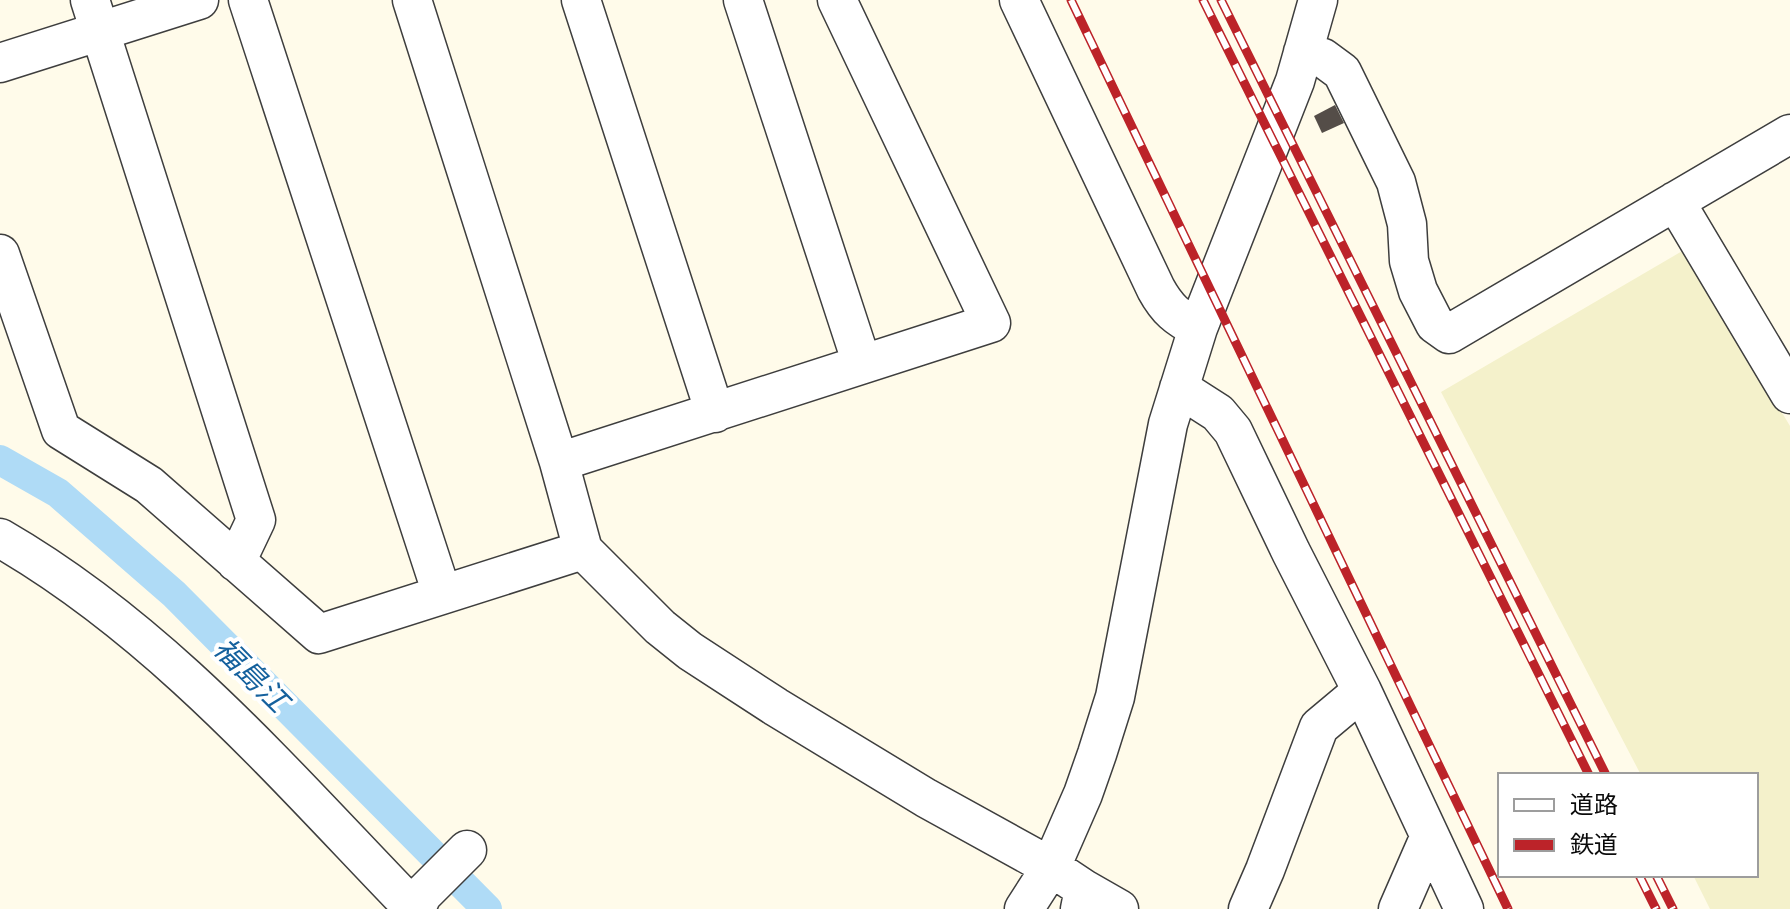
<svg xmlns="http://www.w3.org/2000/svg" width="1790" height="909" font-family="Literata,'Noto Sans JP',serif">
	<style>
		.farmland { fill: #f4f1cb }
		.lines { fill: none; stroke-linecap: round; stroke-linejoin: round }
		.canal { stroke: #afdbf6; stroke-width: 30 }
		.building { fill: #544d48 }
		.minor-casing { stroke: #3e3e3e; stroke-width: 41 }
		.minor { stroke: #fff; stroke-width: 38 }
		.rail-casing { stroke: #bc2329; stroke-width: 9 }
		.rail { stroke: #fff; stroke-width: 6; stroke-dasharray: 18; stroke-linecap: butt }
		.labels { text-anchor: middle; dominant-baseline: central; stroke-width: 8; stroke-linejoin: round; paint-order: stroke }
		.water-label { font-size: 30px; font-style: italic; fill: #15619d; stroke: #fff }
	</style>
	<rect width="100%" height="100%" fill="#fffbea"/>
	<path class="farmland" d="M1684 250 1790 426V909H1710L1693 875H1756V775H1641L1441 392Z"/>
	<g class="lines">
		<path class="canal" d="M0 460 58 493 174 594 487 909"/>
	</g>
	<path class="building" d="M1335 105 1344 123 1322 133 1314 116Z"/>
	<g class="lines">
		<defs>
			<path id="minor" d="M90 0 256 520 236 562
				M248 0 442 594
				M412 0 559 462 583 550 660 627 690 651 776 707 926 798 1051 867 1084 889 1080 909
				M581 0 715 413
				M743 0 862 364
				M1019 0 1156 289C1167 309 1177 318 1198 328
				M1303 52 1323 58 1342 72 1396 182 1407 224 1409 261 1418 291 1435 324 1449 334 1790 134
				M0 63 199 0
				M1675 201 1790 394
				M0 254 61 430 149 485 319 634 583 550
				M1179 388 1218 413 1233 431 1291 552 1362 691 1464 909
				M559 462 991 323 837 0
				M0 538C163 632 285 776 414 909
				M1084 889 1119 909
				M416 909 422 895 467 850
				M1024 909 1051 867 1083 794 1097 754 1115 697 1168 424 1198 328 1295 81 1318 0
				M1248 909 1265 870 1319 727 1362 691
				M1398 909 1429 838"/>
		</defs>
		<use href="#minor" class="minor-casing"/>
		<use href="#minor" class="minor"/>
		<defs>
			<path id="rail" d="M1071 0 1508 909
				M1203 0 1589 775
				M1221 0 1606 775
				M1639 875 1656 909
				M1656 875 1673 909"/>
		</defs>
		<use href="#rail" class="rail-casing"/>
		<use href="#rail" class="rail"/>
	</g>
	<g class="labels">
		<g class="water-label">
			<text transform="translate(253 673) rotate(45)">福島江</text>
		</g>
	</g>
	<rect x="1498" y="773" width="260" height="104" fill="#ffffff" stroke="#9d9d9d" stroke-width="2"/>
	<rect x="1514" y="799" width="40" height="12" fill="#ffffff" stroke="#9d9d9d" stroke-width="2"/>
	<text x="1570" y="813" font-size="24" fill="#0b0b0b">道路</text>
	<rect x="1514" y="839" width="40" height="12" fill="#bc2329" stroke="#9d9d9d" stroke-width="2"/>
	<text x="1570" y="853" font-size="24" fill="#0b0b0b">鉄道</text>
</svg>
